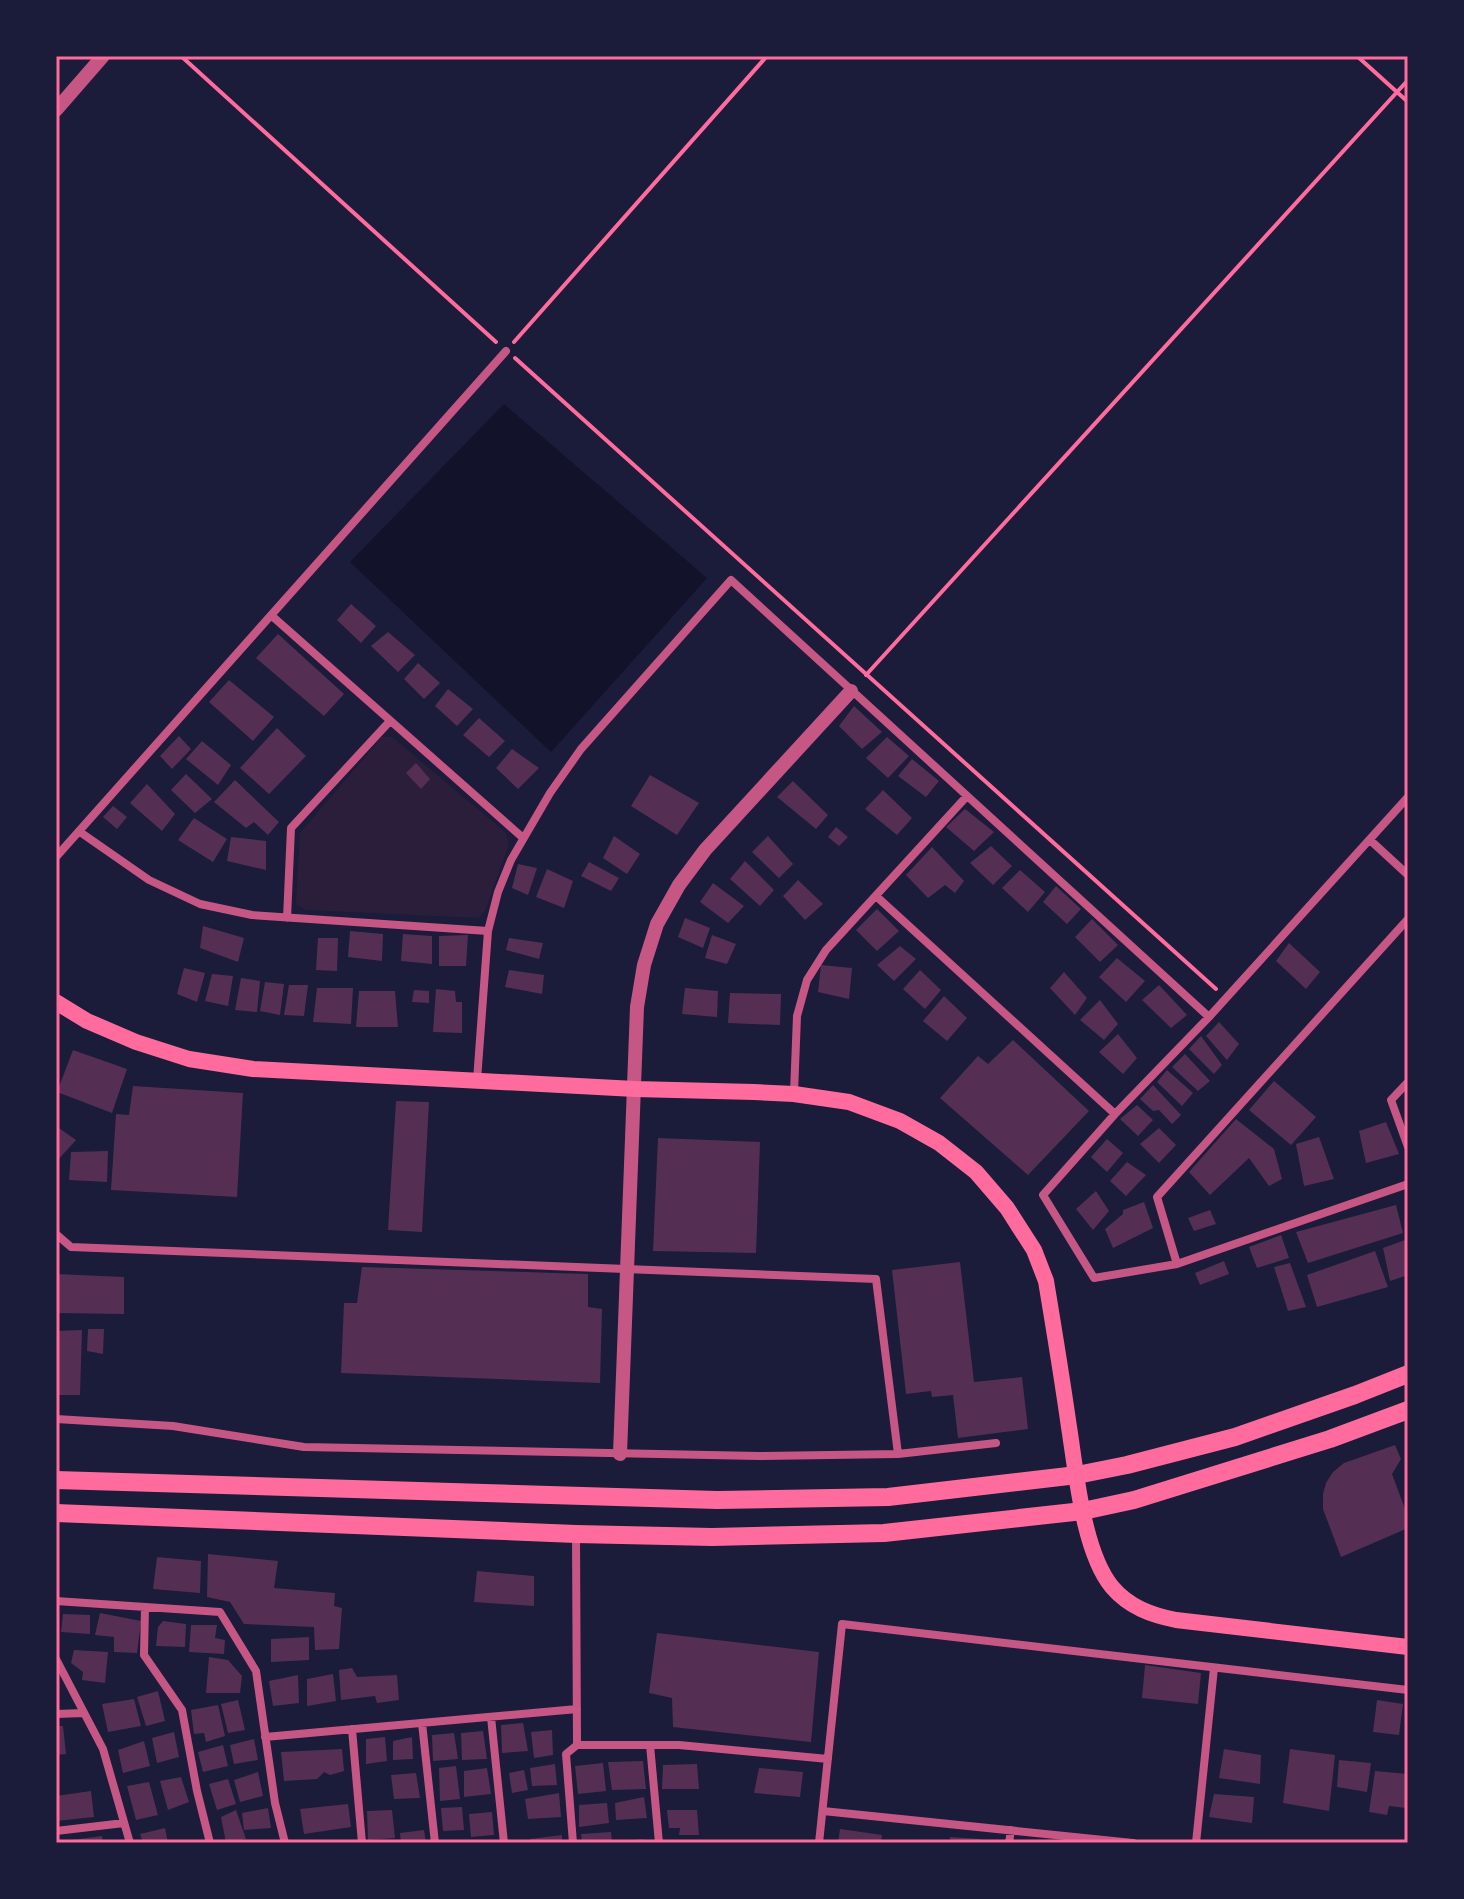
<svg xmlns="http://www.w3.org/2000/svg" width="1464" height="1899" font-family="Quicksand,sans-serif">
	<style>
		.green { fill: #2a1e3b }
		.water { fill: #12122b }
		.building { fill: #542f53 }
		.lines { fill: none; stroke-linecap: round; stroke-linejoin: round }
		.path { stroke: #ff6b9d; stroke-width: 4 }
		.minor { stroke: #c65784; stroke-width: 8 }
		.tertiary { stroke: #c65784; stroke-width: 14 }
		.secondary { stroke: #ff6b9d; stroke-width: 16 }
		.trunk { stroke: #ff6b9d; stroke-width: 18 }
		.neatline { fill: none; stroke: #ff6b9d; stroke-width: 3 }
	</style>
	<rect width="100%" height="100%" fill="#1b1b3a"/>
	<path class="green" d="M382 737H392L506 833 509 844 486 909 479 918 306 910 296 904 300 833Z"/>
	<path class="water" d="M504 404 707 578 551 752 350 562Z"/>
	<path class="building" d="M351 604 376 626 361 643 337 620Z
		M388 632 415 655 398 672 371 646Z
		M278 634 344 694 324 716 256 658Z
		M418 663 440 683 424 699 404 679Z
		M229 680 274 717 253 741 209 702Z
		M448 689 473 709 457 726 435 706Z
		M854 706 882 732 862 749 839 726Z
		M479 718 505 741 489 757 463 735Z
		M277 728 306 756 269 794 240 768Z
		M179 736 191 749 172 769 160 756Z
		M887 737 909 756 888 778 866 758Z
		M202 741 231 765 218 785 186 759Z
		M512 749 539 768 518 789 496 768Z
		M912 759 939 781 926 797 898 776Z
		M416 763 430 779 421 789 406 773Z
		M186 774 212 799 195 813 171 790Z
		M650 775 699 803 677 835 631 806Z
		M235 780 279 822 268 835 254 822 246 828 214 802Z
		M793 781 828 815 816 829 777 797Z
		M147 784 175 814 162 831 130 803Z
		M883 790 912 818 897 835 865 809Z
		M113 806 127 817 117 829 103 817Z
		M965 809 994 832 974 851 946 827Z
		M194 818 227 839 213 862 178 840Z
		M836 827 848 837 839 846 828 837Z
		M614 836 640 854 627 874 603 858Z
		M768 836 793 864 779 878 752 852Z
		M231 837 266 841V870L227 861Z
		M991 846 1012 866 993 885 970 863Z
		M932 847 964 881 955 893 945 885 928 898 906 875Z
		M745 861 774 890 760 906 730 879Z
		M589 862 619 878 611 891 581 876Z
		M518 864 537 868 528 895 512 888Z
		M547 869 573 881 564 908 536 897Z
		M1020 870 1045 892 1028 912 1002 888Z
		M798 880 823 904 805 920 783 896Z
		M713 883 744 906 728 923 700 902Z
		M1056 886 1081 909 1067 924 1043 902Z
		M877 909 899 931 877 951 856 930Z
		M685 918 710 928 703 948 678 937Z
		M1092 919 1118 945 1100 962 1075 937Z
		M203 926 244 938 238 962 200 948Z
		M350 931 383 934 382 961 348 957Z
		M403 934 432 936V964L401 961Z
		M468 935 466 966H439V936Z
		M712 935 736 944 727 964 705 958Z
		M318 938H338L337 971 316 970Z
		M509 938 543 943 539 959 506 950Z
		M1289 943 1320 972 1306 989 1276 961Z
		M900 946 916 959 894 981 877 965Z
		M1117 958 1145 981 1126 1002 1099 977Z
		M821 965 852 968 849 999 818 992Z
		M184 968 205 973 197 1002 177 994Z
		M509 970 544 975 542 994 505 987Z
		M920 970 941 990 925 1009 903 989Z
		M1064 972 1087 998 1075 1015 1050 988Z
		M212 974 233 976 228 1006 205 1001Z
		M241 978 260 981 257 1012 235 1010Z
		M265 982 284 984 280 1015 260 1011Z
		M289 985H308L304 1016 284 1015Z
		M1159 985 1187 1015 1171 1028 1142 1000Z
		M317 988H353L351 1024 313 1022Z
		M685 988 718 991 717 1017 682 1014Z
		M436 989 455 991 456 1002H462V1033L433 1032Z
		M414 990 429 991V1003L412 1002Z
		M359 991H395L398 1027H356Z
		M730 993 781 994 780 1025 728 1023Z
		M944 996 967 1018 947 1041 923 1021Z
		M1100 1000 1118 1024 1104 1040 1080 1020Z
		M1219 1022 1239 1044 1227 1060 1206 1036Z
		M1118 1034 1137 1058 1123 1074 1099 1052Z
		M1201 1036 1222 1065 1214 1074 1189 1049Z
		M1013 1040 1089 1111 1028 1175 940 1098 978 1056 988 1064Z
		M73 1050 127 1069 112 1113 57 1092Z
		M1185 1054 1210 1081 1198 1091 1172 1067Z
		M1167 1070 1193 1093 1182 1106 1157 1082Z
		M1274 1081 1316 1117 1291 1145 1249 1110Z
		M1153 1085 1181 1115 1172 1124 1159 1110 1153 1111 1140 1099Z
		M133 1086 243 1093 237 1197 111 1190 116 1114 129 1115Z
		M396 1101 429 1102 422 1232 388 1230Z
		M1137 1105 1153 1120 1138 1136 1120 1119Z
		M1236 1119 1274 1149 1282 1179 1269 1186 1249 1158 1210 1195 1189 1172Z
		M1386 1122 1399 1154 1366 1163 1359 1131Z
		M56 1126 76 1140 56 1162Z
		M1159 1128 1176 1145 1159 1163 1140 1144Z
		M1319 1137 1334 1179 1304 1186 1296 1144Z
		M658 1138 760 1142 756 1253 653 1251Z
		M1107 1139 1123 1153 1107 1172 1091 1157Z
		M108 1151 107 1182 69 1180 71 1152Z
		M1127 1162 1146 1175 1126 1196 1110 1181Z
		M1096 1191 1109 1211 1093 1230 1076 1209Z
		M1144 1202 1153 1228 1113 1248 1105 1229 1123 1214V1210Z
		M1396 1205 1403 1233 1308 1263 1296 1232Z
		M1210 1210 1216 1224 1194 1231 1188 1218Z
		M1281 1235 1289 1258 1257 1268 1249 1247Z
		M1408 1239V1275L1390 1281 1383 1248Z
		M1375 1251 1388 1287 1317 1307 1307 1275Z
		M1224 1261 1229 1274 1200 1285 1195 1273Z
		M960 1262 974 1382 1022 1377 1028 1429 958 1438 953 1395 932 1397 931 1391 906 1394 892 1270Z
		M1290 1263 1306 1307 1288 1311 1274 1267Z
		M362 1267 588 1274V1307L602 1309 600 1383 341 1373 344 1303H357Z
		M56 1274 124 1277V1314L56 1313Z
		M88 1329H104L103 1354 87 1351Z
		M82 1330 80 1395H56V1331Z
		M1395 1445 1401 1459 1392 1474 1408 1517V1528L1341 1557 1323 1509V1494L1326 1483 1333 1472 1344 1463Z
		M208 1554 278 1561 274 1588 335 1593 334 1606 342 1608 339 1649 315 1650 314 1627 244 1624 230 1602 207 1597Z
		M157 1557 201 1561 200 1593 153 1589Z
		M477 1571 534 1576V1606L474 1602Z
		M100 1613 141 1621 137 1653 114 1652V1637L95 1635Z
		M63 1614 90 1615V1634L61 1632Z
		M163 1621 186 1624 185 1647 156 1646 158 1627Z
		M191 1625H217L215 1638 225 1640 224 1654 189 1652Z
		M657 1633 819 1652 811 1742 673 1727 672 1698 649 1693Z
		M309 1637V1660L271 1662V1639Z
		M74 1650 108 1652 105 1683 82 1680 83 1672 71 1663Z
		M209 1657 228 1660 242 1676 240 1693H206Z
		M1145 1665 1201 1673 1198 1704 1142 1698Z
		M352 1668 357 1677 397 1675 399 1700 377 1703 375 1696 341 1700 339 1670Z
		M333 1674 336 1701 307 1706V1679Z
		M298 1675 299 1703 273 1706 269 1681Z
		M158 1691 165 1721 146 1726 137 1697Z
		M134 1699 141 1726 108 1732 102 1704Z
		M238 1700 245 1730 228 1733 221 1704Z
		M1377 1700 1403 1704 1399 1735 1373 1732Z
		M218 1705 225 1736 206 1742 204 1733 194 1734 191 1710Z
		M523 1723 528 1751 502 1753 501 1725Z
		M56 1726H63L66 1754 56 1755Z
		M552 1730 553 1755 534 1758 531 1732Z
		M483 1731 487 1759 462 1760 461 1733Z
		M174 1732 179 1757 157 1763 152 1738Z
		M454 1733 458 1759 433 1761 432 1735Z
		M385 1737 387 1761 366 1764V1739Z
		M412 1737 413 1759 393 1760V1741Z
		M254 1739 258 1760 234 1764 230 1745Z
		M144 1741 150 1766 123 1773 118 1750Z
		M223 1745 228 1766 203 1772 198 1752Z
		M342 1749 344 1771 330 1775 324 1772 317 1779 284 1781 281 1752Z
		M1224 1749 1261 1755 1260 1784 1219 1778Z
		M1290 1749 1335 1755 1329 1811 1283 1803Z
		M1339 1760 1371 1763 1367 1792 1337 1787Z
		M643 1761 646 1789 612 1790 608 1762Z
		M603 1763 606 1791 578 1794 575 1766Z
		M555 1764 557 1785 532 1786 530 1768Z
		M697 1764 699 1789H662L663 1765Z
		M456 1766 460 1799 440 1801 439 1768Z
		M487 1768 491 1794 464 1797V1771Z
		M759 1768 803 1772 800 1797 754 1793Z
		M524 1770 528 1790 512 1793 509 1773Z
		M1375 1771 1408 1774 1406 1808 1389 1806 1387 1815 1369 1812Z
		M258 1772 263 1796 240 1802 234 1780Z
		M416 1773 420 1798 394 1799 391 1775Z
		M181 1777 189 1802 168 1810 160 1781Z
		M228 1779 236 1804 217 1810 209 1784Z
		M149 1782 158 1815 136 1820 127 1786Z
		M91 1791 94 1817 56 1821V1796Z
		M559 1793 561 1817 528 1819 525 1799Z
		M1214 1794 1254 1797 1252 1823 1209 1817Z
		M644 1797 647 1818 616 1820 615 1803Z
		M607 1803 609 1823 579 1827V1805Z
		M348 1804 351 1827 304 1834 300 1809Z
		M462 1807 464 1830 443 1831 441 1808Z
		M268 1808 271 1828 244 1830 242 1813Z
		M236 1810 246 1839 226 1843 221 1817Z
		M392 1810 395 1838 368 1840 367 1811Z
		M667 1810H697L699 1835H679L680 1828H669Z
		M492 1812 494 1835 471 1837 469 1814Z
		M165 1828 168 1843H143L140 1834Z
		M840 1829 882 1835 881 1843H838Z
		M424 1830 426 1843H401L400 1833Z
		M611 1832 612 1843H582L581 1834Z
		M562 1835V1843H530V1839Z
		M102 1836 103 1843H63V1841Z
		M950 1837 981 1839V1843H950Z
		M643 1839 644 1843H623V1841Z"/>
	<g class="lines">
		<path class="path" d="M181 56 496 342
			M1357 56 1408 102
			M514 342 767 56
			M515 358 1216 989
			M866 675 1408 80"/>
		<path class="minor" d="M272 616 522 837
			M1408 797 1209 1017 1115 1114 1043 1195 1094 1278 1177 1264 1408 1184
			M80 832 149 880 200 904 252 915 488 931
			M1370 840 1408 875
			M56 857 506 351
			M876 896 1115 1114
			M287 918 291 828 390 721
			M477 1080 488 931 498 892 511 860 550 793 581 749 731 580 1209 1017
			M1408 1082 1391 1100 1408 1147
			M794 1093 797 1016 807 980 826 950 967 796
			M56 1234 71 1247 876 1279 898 1454
			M1177 1264 1157 1197 1408 919
			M56 1419 173 1426 304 1447 759 1456 898 1454 996 1443
			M576 1535 577 1745
			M56 1601 220 1612 256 1671 275 1803 285 1843
			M145 1607 144 1655 182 1710 197 1791 210 1843
			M56 1659 103 1749 130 1843
			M56 1714 84 1713
			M491 1717 504 1843
			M422 1723 435 1843
			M352 1729 362 1843
			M265 1737 577 1709
			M650 1745 659 1843
			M823 1811 1133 1843
			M56 1831 124 1823
			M573 1843 566 1754 577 1745H679L828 1759
			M819 1843 842 1624 1408 1690
			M1009 1843 1011 1830
			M1196 1843 1214 1668"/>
		<path class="tertiary" d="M56 110 103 56
			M620 1454 637 1007 644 965 657 924 679 885 705 850 851 691"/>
		<path class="secondary" d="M56 1002 87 1021 136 1042 189 1059 253 1069 635 1089 754 1092 794 1094 849 1102 900 1121 939 1143 976 1172 1007 1208 1034 1250 1046 1281C1054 1329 1062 1378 1069 1427 1076 1471 1083 1552 1112 1587 1129 1607 1151 1615 1176 1620L1408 1647"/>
		<path class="trunk" d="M56 1480 717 1500 888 1497 1077 1475 1127 1465 1235 1437 1355 1395 1408 1374
			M56 1513 576 1534 712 1537 884 1533 1083 1511 1134 1500 1330 1439 1408 1410"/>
	</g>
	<rect width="1464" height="1899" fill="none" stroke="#1b1b3a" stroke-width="116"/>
	<rect x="58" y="58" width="1348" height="1783" class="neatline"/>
</svg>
